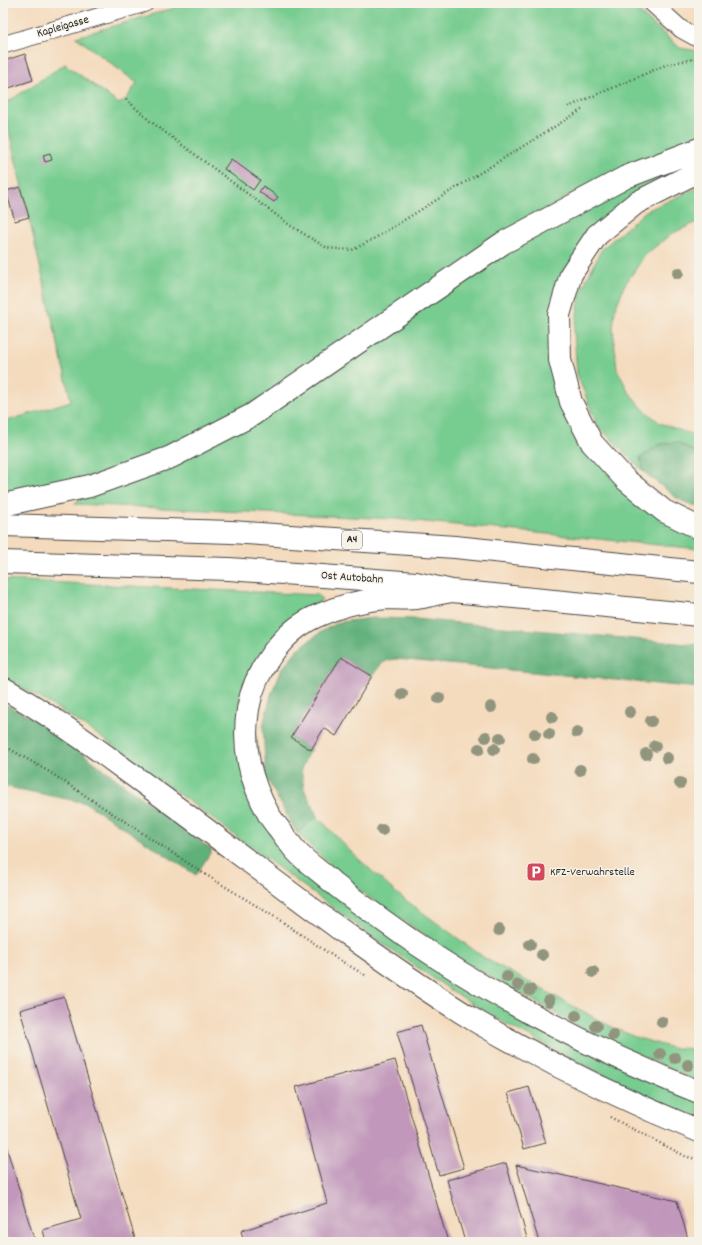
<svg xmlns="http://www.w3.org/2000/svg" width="702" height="1245" font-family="Dekko,sans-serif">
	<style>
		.green { fill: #77cc90; stroke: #517c5e }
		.forest { fill: #61b07a; stroke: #466e52 }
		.building { fill: #c198bb }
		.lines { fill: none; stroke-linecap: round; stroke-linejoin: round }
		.street-casing { stroke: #494541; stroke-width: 19 }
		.highway-casing { stroke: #494541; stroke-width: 24 }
		.path { stroke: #494541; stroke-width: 2.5; stroke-dasharray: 1 3; stroke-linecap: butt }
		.street { stroke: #fff; stroke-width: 17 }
		.highway { stroke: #fff; stroke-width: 22 }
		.tree { fill: #92957e }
		.labels { text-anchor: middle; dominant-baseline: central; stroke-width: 3; stroke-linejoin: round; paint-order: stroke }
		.shield { fill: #f7f3e8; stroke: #686764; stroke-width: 1 }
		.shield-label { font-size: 11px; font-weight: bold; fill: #2b2b2b }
		.street-label { font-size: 12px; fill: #2b2b2b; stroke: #f7f3e8 }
		.poi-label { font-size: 12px; fill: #2b2b2b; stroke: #f7f3e8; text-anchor: start }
	</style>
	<rect width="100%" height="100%" fill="#f7f3e8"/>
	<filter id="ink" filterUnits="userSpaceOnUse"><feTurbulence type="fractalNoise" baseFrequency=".025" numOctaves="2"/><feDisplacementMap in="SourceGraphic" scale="8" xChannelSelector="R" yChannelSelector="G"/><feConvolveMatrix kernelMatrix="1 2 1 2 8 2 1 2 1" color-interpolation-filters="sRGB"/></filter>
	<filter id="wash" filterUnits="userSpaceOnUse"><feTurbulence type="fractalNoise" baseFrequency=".012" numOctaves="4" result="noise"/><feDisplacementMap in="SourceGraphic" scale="16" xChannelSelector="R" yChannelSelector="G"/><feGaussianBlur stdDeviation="0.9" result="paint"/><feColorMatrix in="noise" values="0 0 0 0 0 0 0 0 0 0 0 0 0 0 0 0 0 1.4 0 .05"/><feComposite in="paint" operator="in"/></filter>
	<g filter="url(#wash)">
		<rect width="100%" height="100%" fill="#f4dbbe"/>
		<path class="green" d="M191 3H629L680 48 699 51V138L585 186 507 233 257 402 195 437 105 474 3 494V422L71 401 3 105 65 64 119 104 126 99 137 83 76 37Z
			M699 158V165L595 224 551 369 566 419 594 458 699 537V549L395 519 74 504 80 499 102 492 500 256 594 203Z
			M699 187V221L671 234 645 255 624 286 615 310 613 328 617 369 628 391 642 408 660 423 699 437V454L677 442 641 458 644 472 597 425 577 374 574 331 581 291 601 250 646 211Z
			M3 580 318 595 322 600 310 608 248 679 268 827 380 928 699 1100V1118L640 1093 580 1063 506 1024 449 989 374 938 111 744 62 711 3 677Z
			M317 816 350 851 396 893 486 959 610 1026 635 1037 672 1048 699 1049V1082L589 1032 465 962 361 892 332 867 297 833Z"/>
		<path class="forest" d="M677 442 699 454V508L678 499 644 472 640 458 659 444Z
			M373 618 415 619 699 645V688L396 659C382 660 380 666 372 676L341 657 291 737 311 750 309 751 301 769 304 789 317 816 297 833 266 777 263 726 272 692 282 669 297 650 322 631 340 622Z
			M3 703 43 724 212 850 196 875 86 803 3 786Z"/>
		<g id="blocks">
			<path class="building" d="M25 54 33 80 3 90V61Z
				M50 153 52 160 45 162 43 155Z
				M231 159 260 180 253 190 224 169Z
				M263 186 278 197 274 202 259 192Z
				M20 187 29 217 15 221 6 191Z
				M341 657 372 676 336 736 324 728 311 750 291 737Z
				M64 997 136 1242H46L43 1230 81 1219 20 1010Z
				M421 1025 464 1168 439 1175 397 1032Z
				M395 1060 448 1242H244L241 1231 327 1203 296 1087Z
				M529 1087 546 1143 524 1149 508 1093Z
				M3 1136 35 1242H3Z
				M506 1163 528 1242H465L447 1180Z
				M516 1165 677 1201 689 1242H539Z"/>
		</g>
	</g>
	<g filter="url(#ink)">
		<use href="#blocks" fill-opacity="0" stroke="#494541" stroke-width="1"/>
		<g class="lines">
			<defs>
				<path id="street" d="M652 3 681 29 699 39
					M3 45 145 3"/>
				<path id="highway" d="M699 173 691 175 636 203 597 235 571 274 559 315 560 360 571 402 592 443 626 480 664 511 699 528
					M3 505 90 486 171 457 252 415 503 243 626 177 699 149
					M3 525 231 532 455 547 699 572
					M3 562 229 569 416 583 452 591 699 615
					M452 591C440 593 428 596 417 598 407 599 396 598 386 598 362 600 339 606 317 616 282 631 254 672 248 709 242 748 250 781 269 815 272 820 276 825 280 830 285 837 290 844 296 851 307 863 321 872 333 883 359 904 385 922 412 941 502 1002 598 1052 699 1092
					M3 688C46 712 85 740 124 769 197 821 268 877 341 930 386 962 432 995 479 1023 550 1064 623 1100 699 1131"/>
			</defs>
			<use href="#street" class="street-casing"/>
			<use href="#highway" class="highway-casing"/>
			<path class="path" d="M126 99 150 121 291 226 327 248 352 250 372 240 583 109
				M568 107 668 64 698 58
				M3 745 51 773 203 873 278 919 336 958 365 975
				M610 1117 685 1156 699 1160"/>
			<use href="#street" class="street"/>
			<use href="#highway" class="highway"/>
		</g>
		<g class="tree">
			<circle cx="678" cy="273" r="6"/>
			<circle cx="402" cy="694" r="6"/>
			<circle cx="439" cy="698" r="6"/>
			<circle cx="491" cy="707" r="6"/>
			<circle cx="630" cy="712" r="6"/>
			<circle cx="552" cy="717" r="6"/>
			<circle cx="651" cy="721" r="6"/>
			<circle cx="577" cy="732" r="6"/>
			<circle cx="535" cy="734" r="6"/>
			<circle cx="549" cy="734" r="6"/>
			<circle cx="486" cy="737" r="6"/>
			<circle cx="500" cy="738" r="6"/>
			<circle cx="655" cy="746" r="6"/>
			<circle cx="479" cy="749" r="6"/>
			<circle cx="494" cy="749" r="6"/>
			<circle cx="646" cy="754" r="6"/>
			<circle cx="667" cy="758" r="6"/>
			<circle cx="533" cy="759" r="6"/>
			<circle cx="580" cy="770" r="6"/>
			<circle cx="680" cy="783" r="6"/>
			<circle cx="382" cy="830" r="6"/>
			<circle cx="499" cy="930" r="6"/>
			<circle cx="530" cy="944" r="6"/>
			<circle cx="542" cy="955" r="6"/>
			<circle cx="593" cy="972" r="6"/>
			<circle cx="507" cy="977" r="6"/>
			<circle cx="518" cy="985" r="6"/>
			<circle cx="530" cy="990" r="6"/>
			<circle cx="549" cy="1001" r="6"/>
			<circle cx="576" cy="1016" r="6"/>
			<circle cx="662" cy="1022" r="6"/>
			<circle cx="596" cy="1026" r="6"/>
			<circle cx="613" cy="1035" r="6"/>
			<circle cx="660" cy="1054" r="6"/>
			<circle cx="675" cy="1058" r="6"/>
			<circle cx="688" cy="1065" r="6"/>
		</g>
	</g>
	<defs>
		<symbol id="parking-square" viewBox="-11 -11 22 22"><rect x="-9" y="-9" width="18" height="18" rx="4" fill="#d1495b" stroke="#f7f3e8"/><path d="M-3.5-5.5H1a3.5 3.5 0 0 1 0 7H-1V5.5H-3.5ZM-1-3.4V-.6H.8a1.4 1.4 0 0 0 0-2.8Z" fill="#fff"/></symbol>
	</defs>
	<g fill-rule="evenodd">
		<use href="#parking-square" x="525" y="861" width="22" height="22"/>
	</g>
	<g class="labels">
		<rect class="shield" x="342" y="531" width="20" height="18" rx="3"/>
		<g class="shield-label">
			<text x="352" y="540">A4</text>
		</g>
		<g class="street-label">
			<text transform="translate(63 27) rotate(-16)">Kapleigasse</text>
			<text transform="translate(352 578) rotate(4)">Ost Autobahn</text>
		</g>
		<g class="poi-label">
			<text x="550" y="872">KFZ-Verwahrstelle</text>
		</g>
	</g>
	<rect width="702" height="1245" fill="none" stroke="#f7f3e8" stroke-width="16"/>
</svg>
